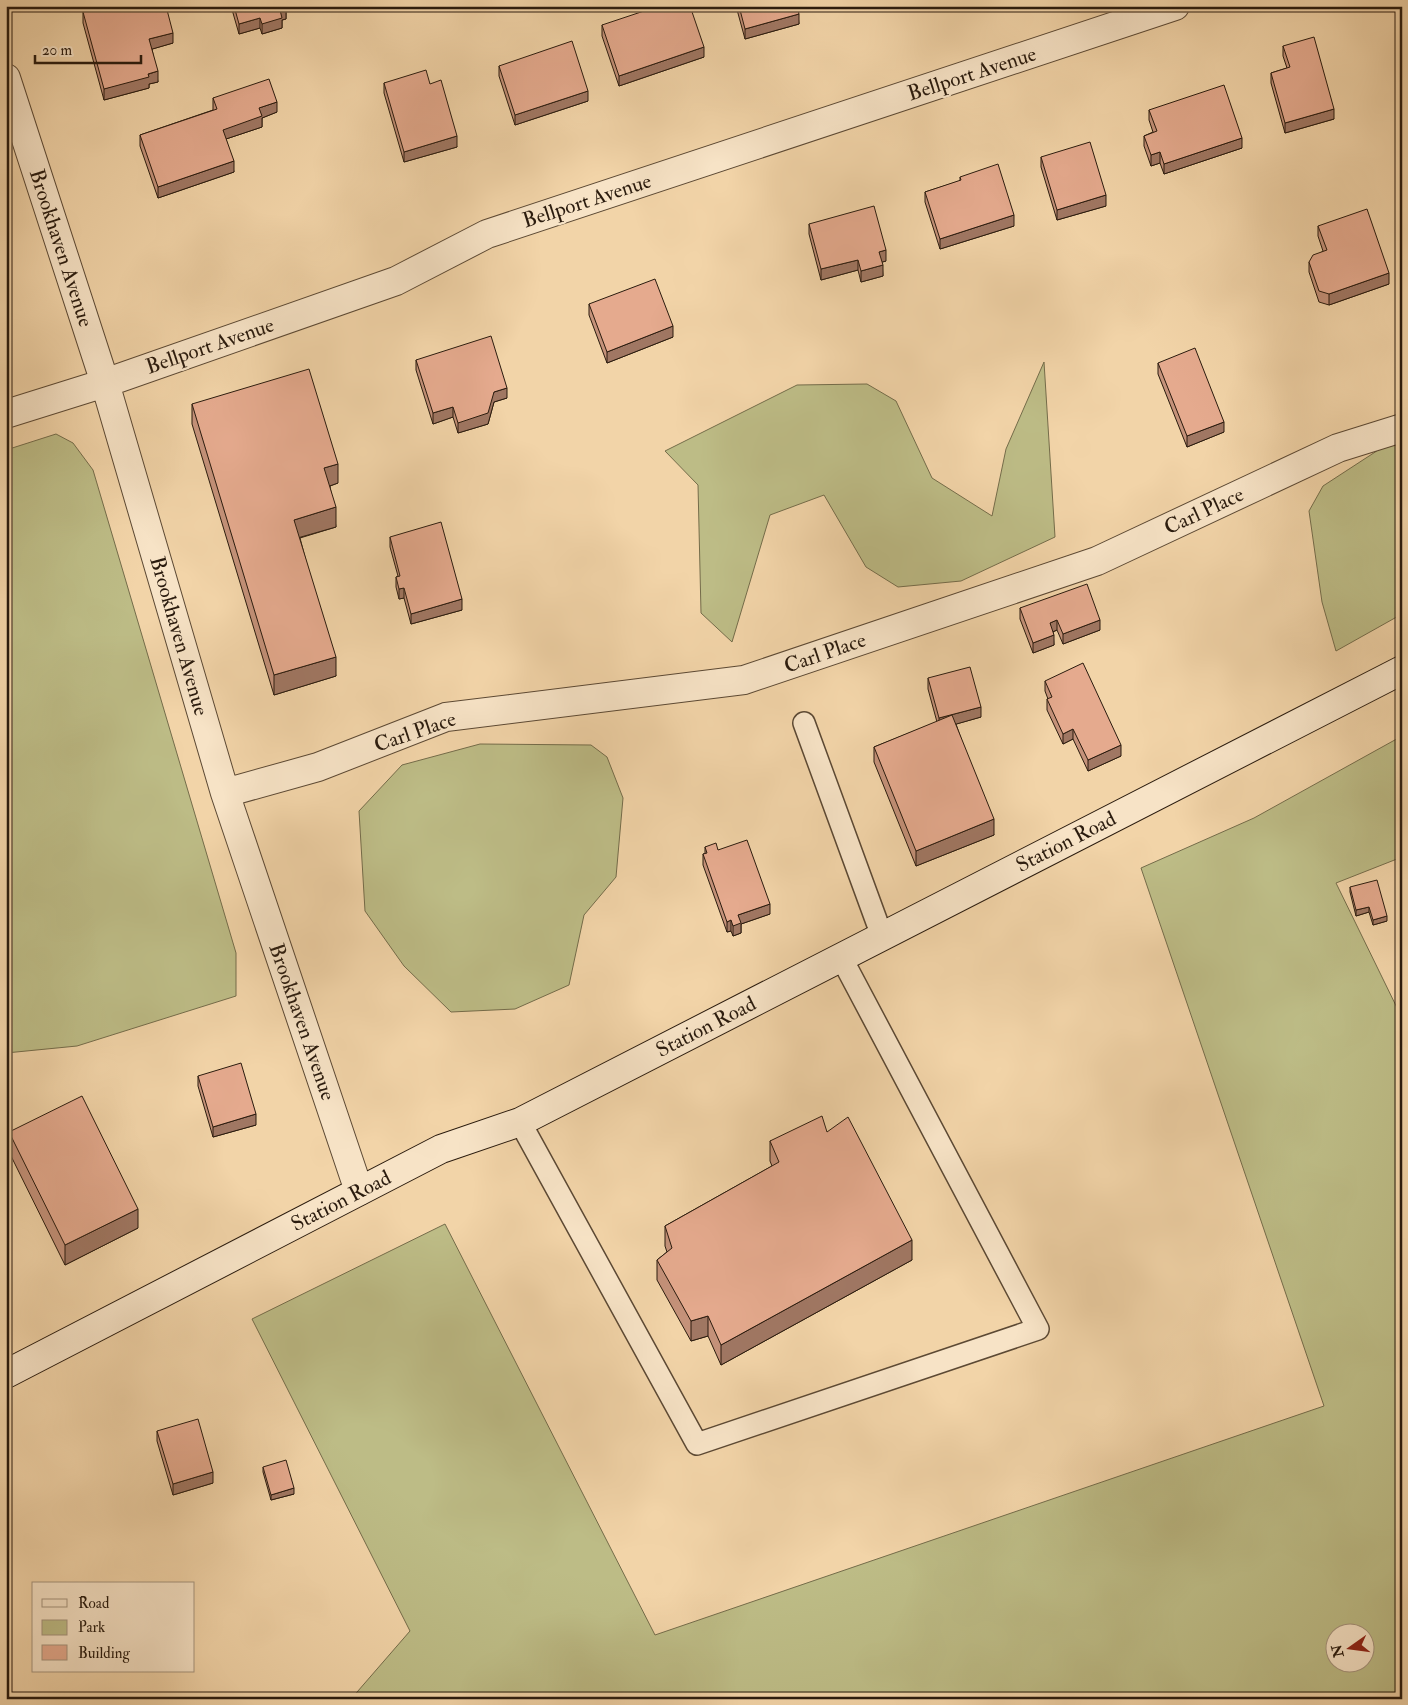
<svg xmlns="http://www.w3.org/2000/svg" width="1408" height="1705" font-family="'IM FELL Double Pica',serif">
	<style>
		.green { fill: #bdbc86; stroke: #746c4a; fill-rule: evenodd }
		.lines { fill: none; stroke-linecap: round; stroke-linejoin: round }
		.lane-casing { stroke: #5c4934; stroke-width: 24 }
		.street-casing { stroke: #5c4934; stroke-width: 30 }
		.secondary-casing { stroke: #2a1b0e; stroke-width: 30 }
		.lane { stroke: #f7e3c6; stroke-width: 21 }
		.street { stroke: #f7e3c6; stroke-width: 28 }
		.secondary { stroke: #f7e3c6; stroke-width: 28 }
		.wall { fill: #c5927a; stroke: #2a1b0e }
		.shaded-wall { fill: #a07763; stroke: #2a1b0e }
		.building { fill: #e5aa8e; stroke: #2a1b0e }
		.labels { text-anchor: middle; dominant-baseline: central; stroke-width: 4.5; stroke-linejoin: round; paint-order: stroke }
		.street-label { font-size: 21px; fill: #2a1b0e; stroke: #f7e3c6 }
	</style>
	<rect width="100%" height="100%" fill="#f2d4a8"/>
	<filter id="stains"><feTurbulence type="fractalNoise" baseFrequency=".004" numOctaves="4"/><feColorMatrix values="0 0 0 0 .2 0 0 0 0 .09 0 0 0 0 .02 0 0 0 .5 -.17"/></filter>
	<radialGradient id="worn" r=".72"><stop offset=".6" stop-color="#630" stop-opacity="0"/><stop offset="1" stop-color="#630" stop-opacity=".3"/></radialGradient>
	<path class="green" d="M1044 362 1055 537 961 581 898 587 866 567 824 495 770 515 732 642 701 613 698 485 665 451 797 385 867 384 896 401 932 478 992 516 1006 449Z
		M56 434 73 443 93 470 236 953V996L77 1046 6 1053V450Z
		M1402 442V614L1336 651 1322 602 1309 511 1323 486 1389 443Z
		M1402 736V857L1336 883 1402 1018V1699H351L410 1631 252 1319 445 1224 655 1635 1324 1406 1141 868 1254 818ZM1366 1632V1662H1336V1632Z
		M480 744 591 745 607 757 623 798 616 877 584 915 569 985 515 1009 451 1012 404 966 365 911 359 811 402 765Z"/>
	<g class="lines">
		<defs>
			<path id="lane" d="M804 723 882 936
				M520 1122 697 1444 1038 1329 841 957"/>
			<path id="street" d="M6 78 105 383 225 793 359 1191
				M6 414 105 383 396 281 487 234 1175 6
				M225 793 318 767 446 717 744 680 1097 561 1338 448 1402 428"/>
			<path id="secondary" d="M6 1374 441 1149 520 1122 1402 670"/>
		</defs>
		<use href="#lane" class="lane-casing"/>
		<use href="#street" class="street-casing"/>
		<use href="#secondary" class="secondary-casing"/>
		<use href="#lane" class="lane"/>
		<use href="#street" class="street"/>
		<use href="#secondary" class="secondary"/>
	</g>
	<path class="wall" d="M231 6H286V19L282 20V28L262 34 260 28 239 34Z
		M736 6H797L799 24 745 39Z
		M83 12 173 43 152 49 158 82 149 84V88L104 100 83 23Z
		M602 25 704 57 619 86 602 36Z
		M1283 46 1334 119 1285 133 1271 83V73L1287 68 1283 56Z
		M499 66 588 101 515 125 499 76Z
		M384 83 430 84 457 147 404 162 384 93Z
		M213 98 277 112 262 118V127L226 139 234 172 158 198 140 146V135L213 110Z
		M1149 110 1242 148 1164 174 1160 163 1151 166 1144 146V136L1153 132 1149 120Z
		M1041 157 1106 206 1057 220 1041 167Z
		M960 177 1014 226 940 249 925 202V192L960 181Z
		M809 224 886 261 882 262 883 276 861 282 858 270 821 280 809 234Z
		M1318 226 1389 284 1329 305 1319 302 1309 272V262L1323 251 1318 236Z
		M589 304 673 337 607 363 589 315Z
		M416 360 507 398 494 402 488 424 458 433 453 417 433 424 416 370Z
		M1158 363 1224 432 1187 447 1158 374Z
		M192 404 338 483 330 486 336 527 300 538 336 676 274 695 192 424Z
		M390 537 462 610 411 624 404 598 399 599 396 587V577L398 576 390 547Z
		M1020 608 1100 630 1063 644 1057 630 1053 632 1054 645 1033 653 1020 619Z
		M928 678 981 717 956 724 994 835 916 866 874 762V747L937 722 928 689Z
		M1045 681 1121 756 1088 771 1073 739 1063 744 1047 710V699H1048L1045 691Z
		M705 847 718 850 770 914 741 924V933L733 936 731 931 727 932 703 865V854H705Z
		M1350 887 1387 921 1373 925 1369 912 1356 916 1350 892Z
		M198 1076 256 1125 213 1137 198 1086Z
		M9 1132 138 1228 65 1265 9 1152Z
		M827 1132 912 1260 721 1365 708 1336 691 1341 657 1280V1260L667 1252 665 1246V1226L772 1166 770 1161V1141Z
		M157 1431 213 1483 173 1495 157 1441Z
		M263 1467 294 1494 271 1500 263 1472Z"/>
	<path class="shaded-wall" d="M286 8V19L282 20V28L262 34V24L280 10Z
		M799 14V24L745 39V29Z
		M260 18V28L239 34V24Z
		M173 33V43L149 50V39Z
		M704 47V57L619 86V76Z
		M158 71V82L149 84V88L104 100V89Z
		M588 91V101L515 125V115Z
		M277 102V112L262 118V127L223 140V130L259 108Z
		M1334 109V119L1285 133V123Z
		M457 136V147L404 162V152Z
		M1242 138V148L1164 174V164Z
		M1160 152V163L1151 166V155Z
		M234 161V172L158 198V187Z
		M1106 195V206L1057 220V210Z
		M1014 215V226L940 249V239Z
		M886 250V261L879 263V252Z
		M858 260V270L821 280V269Z
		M883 265V276L861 282V271Z
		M1389 273V284L1329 305V294Z
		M673 326V337L607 363V352Z
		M507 388V398L494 402 488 424 458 433V423L494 392Z
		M453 407V417L433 424V413Z
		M1224 422V432L1187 447V436Z
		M338 464V483L324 488V468Z
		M336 507V527L294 539V520Z
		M404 588V598L399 599V589Z
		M462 599V610L411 624V614Z
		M1057 620V630L1050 633V623Z
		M1100 620V630L1063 644V634Z
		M1054 635V645L1033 653V643Z
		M336 657V676L274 695V675Z
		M981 707V717L939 729V718Z
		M1073 729V739L1063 744V734Z
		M1121 745V756L1088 771V760Z
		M994 819V835L916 866V851Z
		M770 904V914L741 924V933L733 936V926L738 915Z
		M1369 907V912L1356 916V910Z
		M1387 916V921L1373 925V920Z
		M731 920V931L727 932V922Z
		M256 1114V1125L213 1137V1127Z
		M138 1209V1228L65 1265V1245Z
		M912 1240V1260L721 1365V1345Z
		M708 1316V1336L691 1341V1321Z
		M213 1472V1483L173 1495V1484Z
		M294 1488V1494L271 1500V1495Z"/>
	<path class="building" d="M105 6H139L140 7 144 6H166L173 33 149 39 158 71 148 74 149 77 104 89 83 12Z
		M234 6H286V8L280 10 282 18 262 24 260 18 239 24Z
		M659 6H690L704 47 619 76 602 25Z
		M739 6H797L799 14 745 29Z
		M1314 37 1334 109 1285 123 1271 73 1290 67 1283 46Z
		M572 41 588 91 515 115 499 66Z
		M426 70 430 84 441 80 457 136 404 152 384 83Z
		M269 79 277 102 259 108 262 116 223 130 234 161 158 187 140 135 217 109 213 98Z
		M1224 85 1242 138 1164 164 1160 152 1151 155 1144 136 1157 131 1149 110Z
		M1090 142 1106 195 1057 210 1041 157Z
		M998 164 1014 215 940 239 925 192 961 180 960 177Z
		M874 206 886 250 879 252 883 265 861 271 858 260 821 269 809 224Z
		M1367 209 1389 273 1329 294 1319 291 1309 262 1313 255 1327 250 1318 226Z
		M655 279 673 326 607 352 589 304Z
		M491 336 507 388 494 392 488 413 458 423 453 407 433 413 416 360Z
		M1195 348 1224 422 1187 436 1158 363Z
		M309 369 338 464 324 468 336 507 294 520 336 657 274 675 192 404Z
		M441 522 462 599 411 614 404 588 399 589 396 577 400 576 390 537Z
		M1087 584 1100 620 1063 634 1057 620 1050 623 1054 635 1033 643 1020 608Z
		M1083 663 1121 745 1088 760 1073 729 1063 734 1047 699 1052 697 1045 681Z
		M970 667 981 707 939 718 928 678Z
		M952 715 994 819 916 851 874 747Z
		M747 840 770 904 738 915 741 923 733 926 731 920 727 922 703 854 707 853 705 847 716 843 718 850Z
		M1377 880 1387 916 1373 920 1369 907 1356 910 1350 887Z
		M241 1063 256 1114 213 1127 198 1076Z
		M82 1096 138 1209 65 1245 9 1132Z
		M822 1116 827 1132 848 1117 912 1240 721 1345 708 1316 691 1321 657 1260 672 1248 665 1226 779 1162 770 1141Z
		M198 1419 213 1472 173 1484 157 1431Z
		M286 1460 294 1488 271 1495 263 1467Z"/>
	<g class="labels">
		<g class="street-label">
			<text transform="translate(972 74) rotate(-18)">Bellport Avenue</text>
			<text transform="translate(587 201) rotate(-18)">Bellport Avenue</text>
			<text transform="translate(61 248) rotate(72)">Brookhaven Avenue</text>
			<text transform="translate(210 346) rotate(-19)">Bellport Avenue</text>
			<text transform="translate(1204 511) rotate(-25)">Carl Place</text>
			<text transform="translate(179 636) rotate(74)">Brookhaven Avenue</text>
			<text transform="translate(825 653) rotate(-19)">Carl Place</text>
			<text transform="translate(415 732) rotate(-19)">Carl Place</text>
			<text transform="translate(1066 842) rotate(-27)">Station Road</text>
			<text transform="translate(302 1022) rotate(71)">Brookhaven Avenue</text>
			<text transform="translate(706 1027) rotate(-27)">Station Road</text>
			<text transform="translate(341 1201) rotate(-27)">Station Road</text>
		</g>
	</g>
	<rect width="1408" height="1705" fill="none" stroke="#f2d4a8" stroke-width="25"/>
	<rect x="8" y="8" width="1393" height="1690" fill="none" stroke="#2a1b0e" stroke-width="2.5"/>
	<rect x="12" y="12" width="1383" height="1680" fill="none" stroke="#2a1b0e"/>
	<rect x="32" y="1582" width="162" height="90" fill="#f7e3c6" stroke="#a5937c"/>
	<rect x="42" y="1599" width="25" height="8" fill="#f7e3c6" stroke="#a5937c"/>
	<text x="78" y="1608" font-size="15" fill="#2a1b0e">Road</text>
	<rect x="42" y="1620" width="25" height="15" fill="#bdbc86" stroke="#a5937c"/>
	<text x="78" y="1632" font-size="15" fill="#2a1b0e">Park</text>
	<rect x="42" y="1645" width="25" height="15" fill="#e5aa8e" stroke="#a5937c"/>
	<text x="78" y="1658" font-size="15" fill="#2a1b0e">Building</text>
	<g transform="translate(1350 1648) rotate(256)"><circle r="24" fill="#f7e3c6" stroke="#a5937c"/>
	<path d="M0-4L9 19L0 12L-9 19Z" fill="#8f2418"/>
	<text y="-8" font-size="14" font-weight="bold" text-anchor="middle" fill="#2a1b0e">N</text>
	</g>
	<path d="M35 55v8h106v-8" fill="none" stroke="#2a1b0e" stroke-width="2.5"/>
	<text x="42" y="55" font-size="15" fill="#2a1b0e" stroke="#f7e3c6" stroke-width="4" paint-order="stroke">20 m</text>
	<rect width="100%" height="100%" filter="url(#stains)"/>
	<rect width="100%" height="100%" fill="url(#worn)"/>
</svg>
